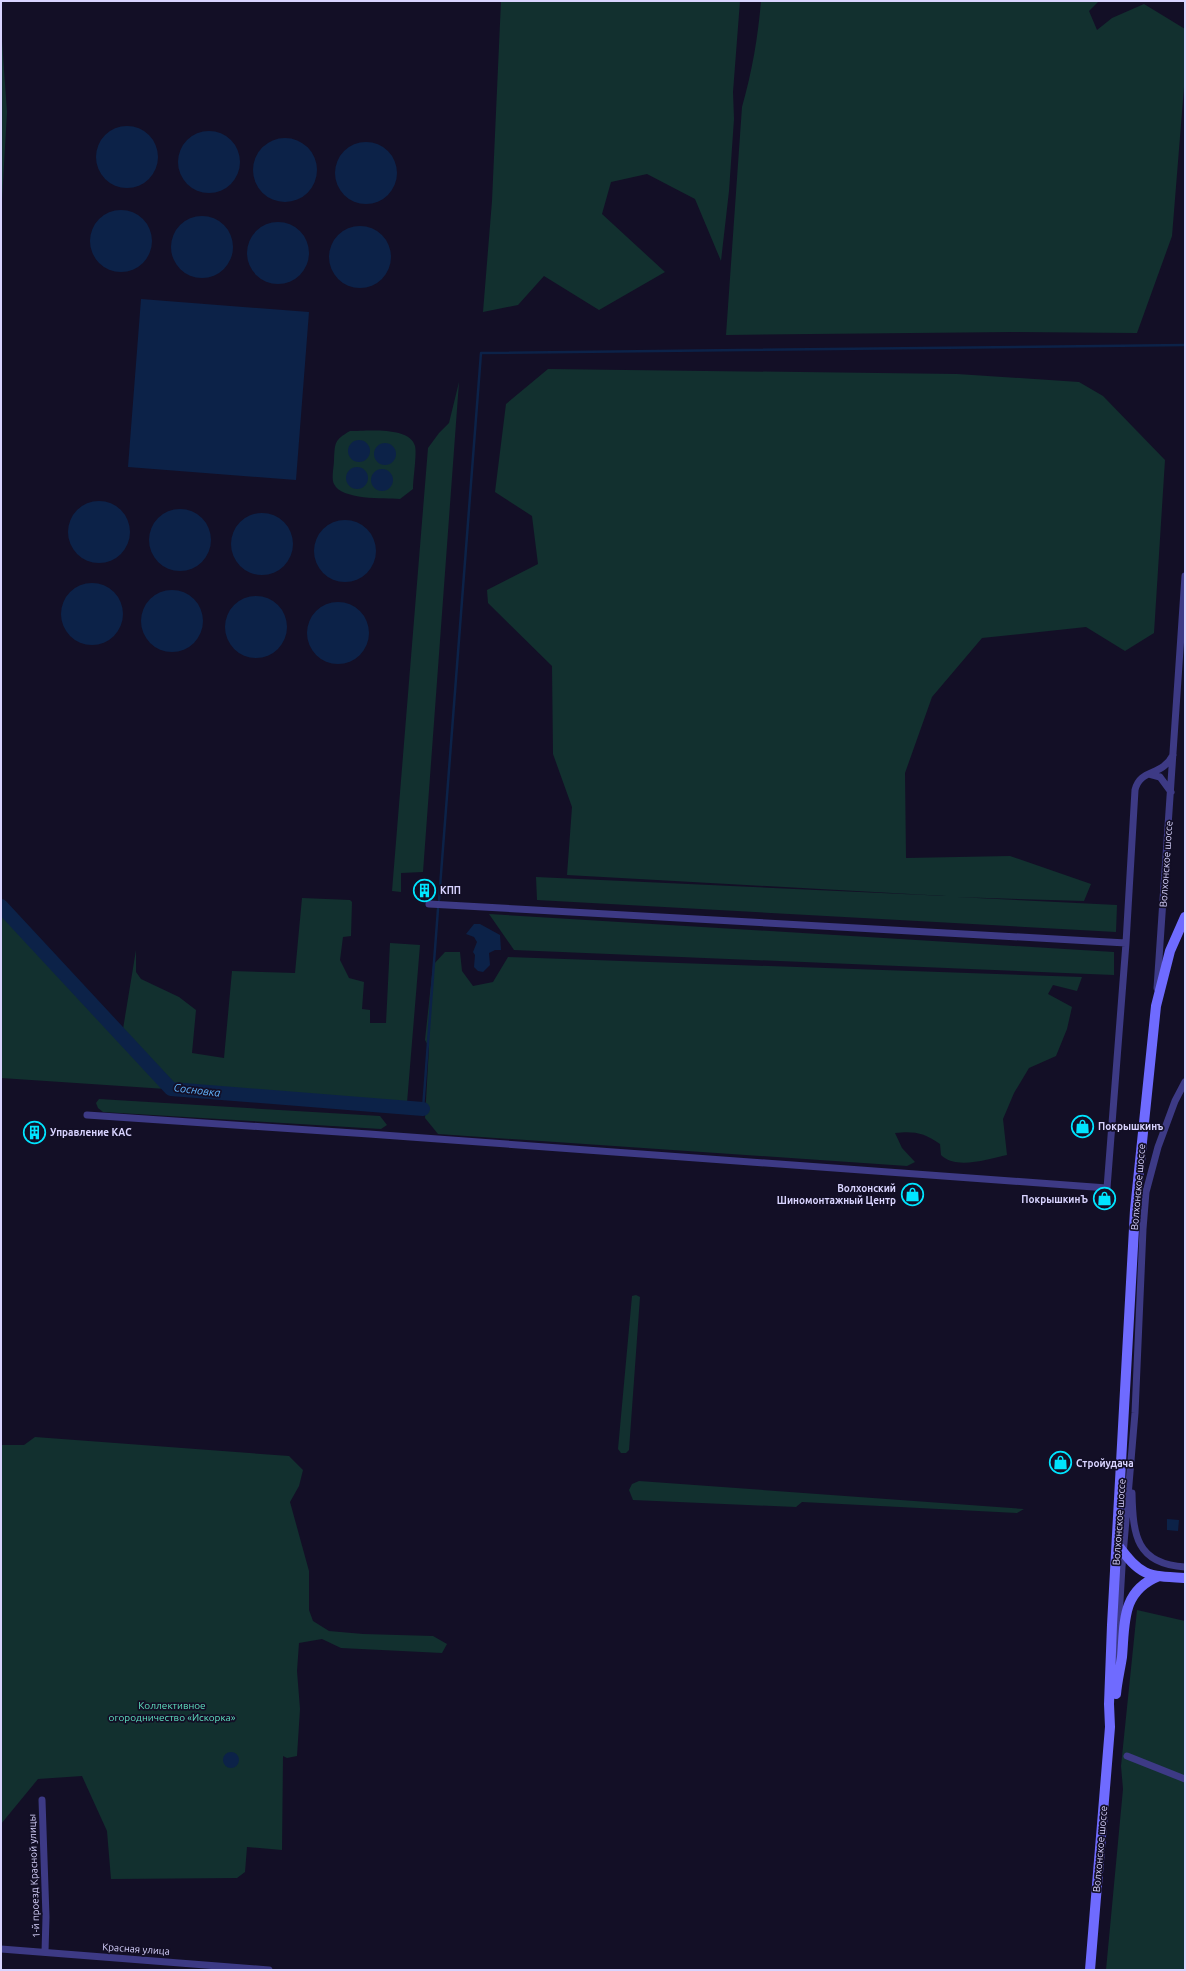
<svg xmlns="http://www.w3.org/2000/svg" width="1186" height="1971" font-family="Ubuntu,sans-serif">
	<style>
		.green { fill: #12302f }
		.water { fill: #0c2248 }
		.lines { fill: none; stroke-linecap: round; stroke-linejoin: round }
		.stream { stroke: #0c2248; stroke-width: 2.5 }
		.river { stroke: #0c2248; stroke-width: 14 }
		.minor { stroke: #3d3a85; stroke-width: 7 }
		.secondary { stroke: #6f6bff; stroke-width: 10 }
		.labels { text-anchor: middle; dominant-baseline: central; stroke-width: 3.5; stroke-linejoin: round; paint-order: stroke }
		.street-label { font-size: 10px; fill: #d9d4ff; stroke: #130f26 }
		.poi-label { font-size: 10px; font-weight: bold; fill: #d9d4ff; stroke: #130f26; text-anchor: start }
		.park-label { font-size: 10px; fill: #5fe0c0; stroke: #130f26 }
		.water-label { font-size: 11px; font-style: italic; fill: #62b6ff; stroke: #130f26 }
	</style>
	<rect width="100%" height="100%" fill="#130f26"/>
	<path class="green" d="M501 1H740L733 92 734 119 729 191 721 261 695 199 647 174 611 182 602 214 665 272 599 310 544 276 518 305 483 312 492 201Z
		M761 1H1099L1089 11 1097 30 1112 18 1144 4 1185 29V75L1172 236 1137 333 1012 332 726 335 742 107C752 72 758 37 761 1Z
		M1 27 7 112 1 217Z
		M548 369 957 374 1079 382 1103 396 1165 460 1154 633 1125 651 1086 627 982 638 932 697 905 773 906 858 1010 856 1091 884 1084 901 956 897 1117 905 1116 932 537 900 536 877 946 896 567 875 572 807 553 754 552 666 488 603 487 590 538 564 532 516 495 492 506 404Z
		M459 382 423 872 401 873V892L392 891 428 448 439 433 449 423Z
		M350 431C366 431 410 426 415 446 417 454 413 479 413 489L400 499C384 498 341 500 334 484 331 478 334 467 334 460 335 443 334 440 350 431Z
		M302 898 350 900 352 902 351 936 343 937 340 960 349 978 364 982 362 1009 370 1010V1023H386L390 943 420 945 407 1103 177 1086 123 1029 136 950V972L141 979 179 997 196 1010 192 1053 224 1058 232 971 295 973Z
		M1 914 166 1089 1 1078Z
		M489 914 1114 952V975L514 950Z
		M445 952H460L462 971 473 986 493 982 508 957 1082 977 1077 991 1053 985 1048 994 1072 1007 1067 1029 1056 1056 1029 1068 1014 1093 1003 1119 1007 1155C988 1159 956 1170 941 1155L940 1144C924 1133 915 1131 895 1133L902 1148 915 1162 907 1166 438 1134 425 1118 429 1047 425 1040 433 965Z
		M99 1099 380 1116 387 1125 381 1129 103 1112 98 1108 96 1103Z
		M636 1295 640 1297 629 1450 626 1453H621L618 1449 632 1296Z
		M35 1437 289 1456 303 1470 299 1486 290 1502 309 1571V1610L313 1621 329 1631 363 1634 433 1636 447 1644 442 1653 341 1648 322 1639 299 1643 297 1671 300 1709 297 1756 287 1758 283 1756 282 1850 247 1847 245 1872 237 1878 111 1879 107 1831 82 1776 38 1779 1 1824V1445H24Z
		M639 1481 1024 1509 1017 1513 802 1502 796 1507 633 1500 629 1490 632 1484Z
		M1137 1610 1185 1621V1970H1106L1123 1789 1121 1766Z"/>
	<path class="water" d="M96 157a31 31 0 1 1 62 0a31 31 0 1 1-62 0Z
		M178 162a31 31 0 1 1 62 0a31 31 0 1 1-62 0Z
		M253 170a32 32 0 1 1 64 0a32 32 0 1 1-64 0Z
		M335 173a31 31 0 1 1 62 0a31 31 0 1 1-62 0Z
		M90 241a31 31 0 1 1 62 0a31 31 0 1 1-62 0Z
		M171 247a31 31 0 1 1 62 0a31 31 0 1 1-62 0Z
		M247 253a31 31 0 1 1 62 0a31 31 0 1 1-62 0Z
		M329 257a31 31 0 1 1 62 0a31 31 0 1 1-62 0Z
		M141 299 309 312 296 480 128 467Z
		M348 451a11 11 0 1 1 22 0a11 11 0 1 1-22 0Z
		M374 454a11 11 0 1 1 22 0a11 11 0 1 1-22 0Z
		M346 478a11 11 0 1 1 22 0a11 11 0 1 1-22 0Z
		M371 480a11 11 0 1 1 22 0a11 11 0 1 1-22 0Z
		M68 532a31 31 0 1 1 62 0a31 31 0 1 1-62 0Z
		M149 540a31 31 0 1 1 62 0a31 31 0 1 1-62 0Z
		M231 544a31 31 0 1 1 62 0a31 31 0 1 1-62 0Z
		M314 551a31 31 0 1 1 62 0a31 31 0 1 1-62 0Z
		M61 614a31 31 0 1 1 62 0a31 31 0 1 1-62 0Z
		M141 621a31 31 0 1 1 62 0a31 31 0 1 1-62 0Z
		M225 627a31 31 0 1 1 62 0a31 31 0 1 1-62 0Z
		M307 633a31 31 0 1 1 62 0a31 31 0 1 1-62 0Z
		M474 924H480L500 935 501 950H495L489 953 490 965 483 972 478 971 474 967 475 955 473 952 477 942 474 937 466 934Z
		M1167 1519 1179 1520 1178 1531 1167 1530Z
		M223 1760a8 8 0 1 1 16 0a8 8 0 1 1-16 0Z"/>
	<g class="lines">
		<path class="stream" d="M439 900 481 353 1185 345
			M423 1109 438 909"/>
		<path class="river" d="M1 906 171 1089 423 1109"/>
		<path class="minor" d="M1149 774 1160 777 1171 792
			M429 904 1126 943
			M1157 988 1185 576
			M87 1115 369 1134 1107 1188 1126 943 1135 790C1140 768 1162 777 1173 755
			M1132 1493C1133 1535 1136 1564 1185 1567
			M1116 1669 1122 1567 1135 1413 1143 1229 1146 1192 1158 1147 1175 1101 1185 1082
			M1127 1756 1185 1779
			M42 1800 46 1917 45 1952
			M1 1949 269 1970"/>
		<path class="secondary" d="M1117 1544C1141 1576 1146 1576 1185 1578
			M1116 1694C1117 1682 1120 1670 1122 1657 1125 1623 1121 1591 1159 1576
			M1090 1970 1110 1727 1109 1704 1112 1625 1135 1210 1156 1006 1170 951 1185 917"/>
	</g>
	<defs>
		<symbol id="building-ring" viewBox="-11 -11 22 22"><circle r="9.5" fill="#130f26" stroke="#00e5ff" stroke-width="1.5"/><path d="M-4-6H4V6H1V3H-1V6H-4ZM-2.5-4.3h1.7v1.8h-1.7ZM.8-4.3h1.7v1.8H.8ZM-2.5-1h1.7V.8h-1.7ZM.8-1h1.7V.8H.8Z" fill="#00e5ff"/></symbol>
		<symbol id="shop-ring" viewBox="-11 -11 22 22"><circle r="9.5" fill="#130f26" stroke="#00e5ff" stroke-width="1.5"/><path d="M-5-2.5h2.3a2.7 3.5 0 0 1 5.4 0H5L5.5 6h-11ZM-1.5-2.5h3a1.5 2.3 0 0 0-3 0Z" fill="#00e5ff"/></symbol>
	</defs>
	<g fill-rule="evenodd">
		<use href="#building-ring" x="412" y="878" width="25" height="25"/>
		<use href="#shop-ring" x="1070" y="1114" width="25" height="25"/>
		<use href="#building-ring" x="22" y="1120" width="25" height="25"/>
		<use href="#shop-ring" x="900" y="1182" width="25" height="25"/>
		<use href="#shop-ring" x="1092" y="1186" width="25" height="25"/>
		<use href="#shop-ring" x="1048" y="1450" width="25" height="25"/>
	</g>
	<g class="labels">
		<g class="street-label">
			<text transform="translate(1166 864) rotate(-86)">Волхонское шоссе</text>
			<text transform="translate(1138 1187) rotate(-85)">Волхонское шоссе</text>
			<text transform="translate(1119 1522) rotate(-86)">Волхонское шоссе</text>
			<text transform="translate(1100 1849) rotate(-85)">Волхонское шоссе</text>
			<text transform="translate(34 1876) rotate(-92)">1-й проезд Красной улицы</text>
			<text transform="translate(136 1949) rotate(4)">Красная улица</text>
		</g>
		<g class="poi-label">
			<text x="440" y="890">КПП</text>
			<text x="1098" y="1126">Покрышкинъ</text>
			<text x="50" y="1132">Управление КАС</text>
			<text x="896" y="1188" text-anchor="end">Волхонский<tspan x="896" dy="12">Шиномонтажный Центр</tspan></text>
			<text x="1088" y="1199" text-anchor="end">ПокрышкинЪ</text>
			<text x="1076" y="1463">Стройудача</text>
		</g>
		<g class="park-label">
			<text x="172" y="1705">Коллективное<tspan x="172" dy="12">огородничество «Искорка»</tspan></text>
		</g>
		<g class="water-label">
			<text transform="translate(197 1090) rotate(7)">Сосновка</text>
		</g>
	</g>
	<rect width="1186" height="1971" fill="none" stroke="#d9d4ff" stroke-width="4"/>
</svg>
